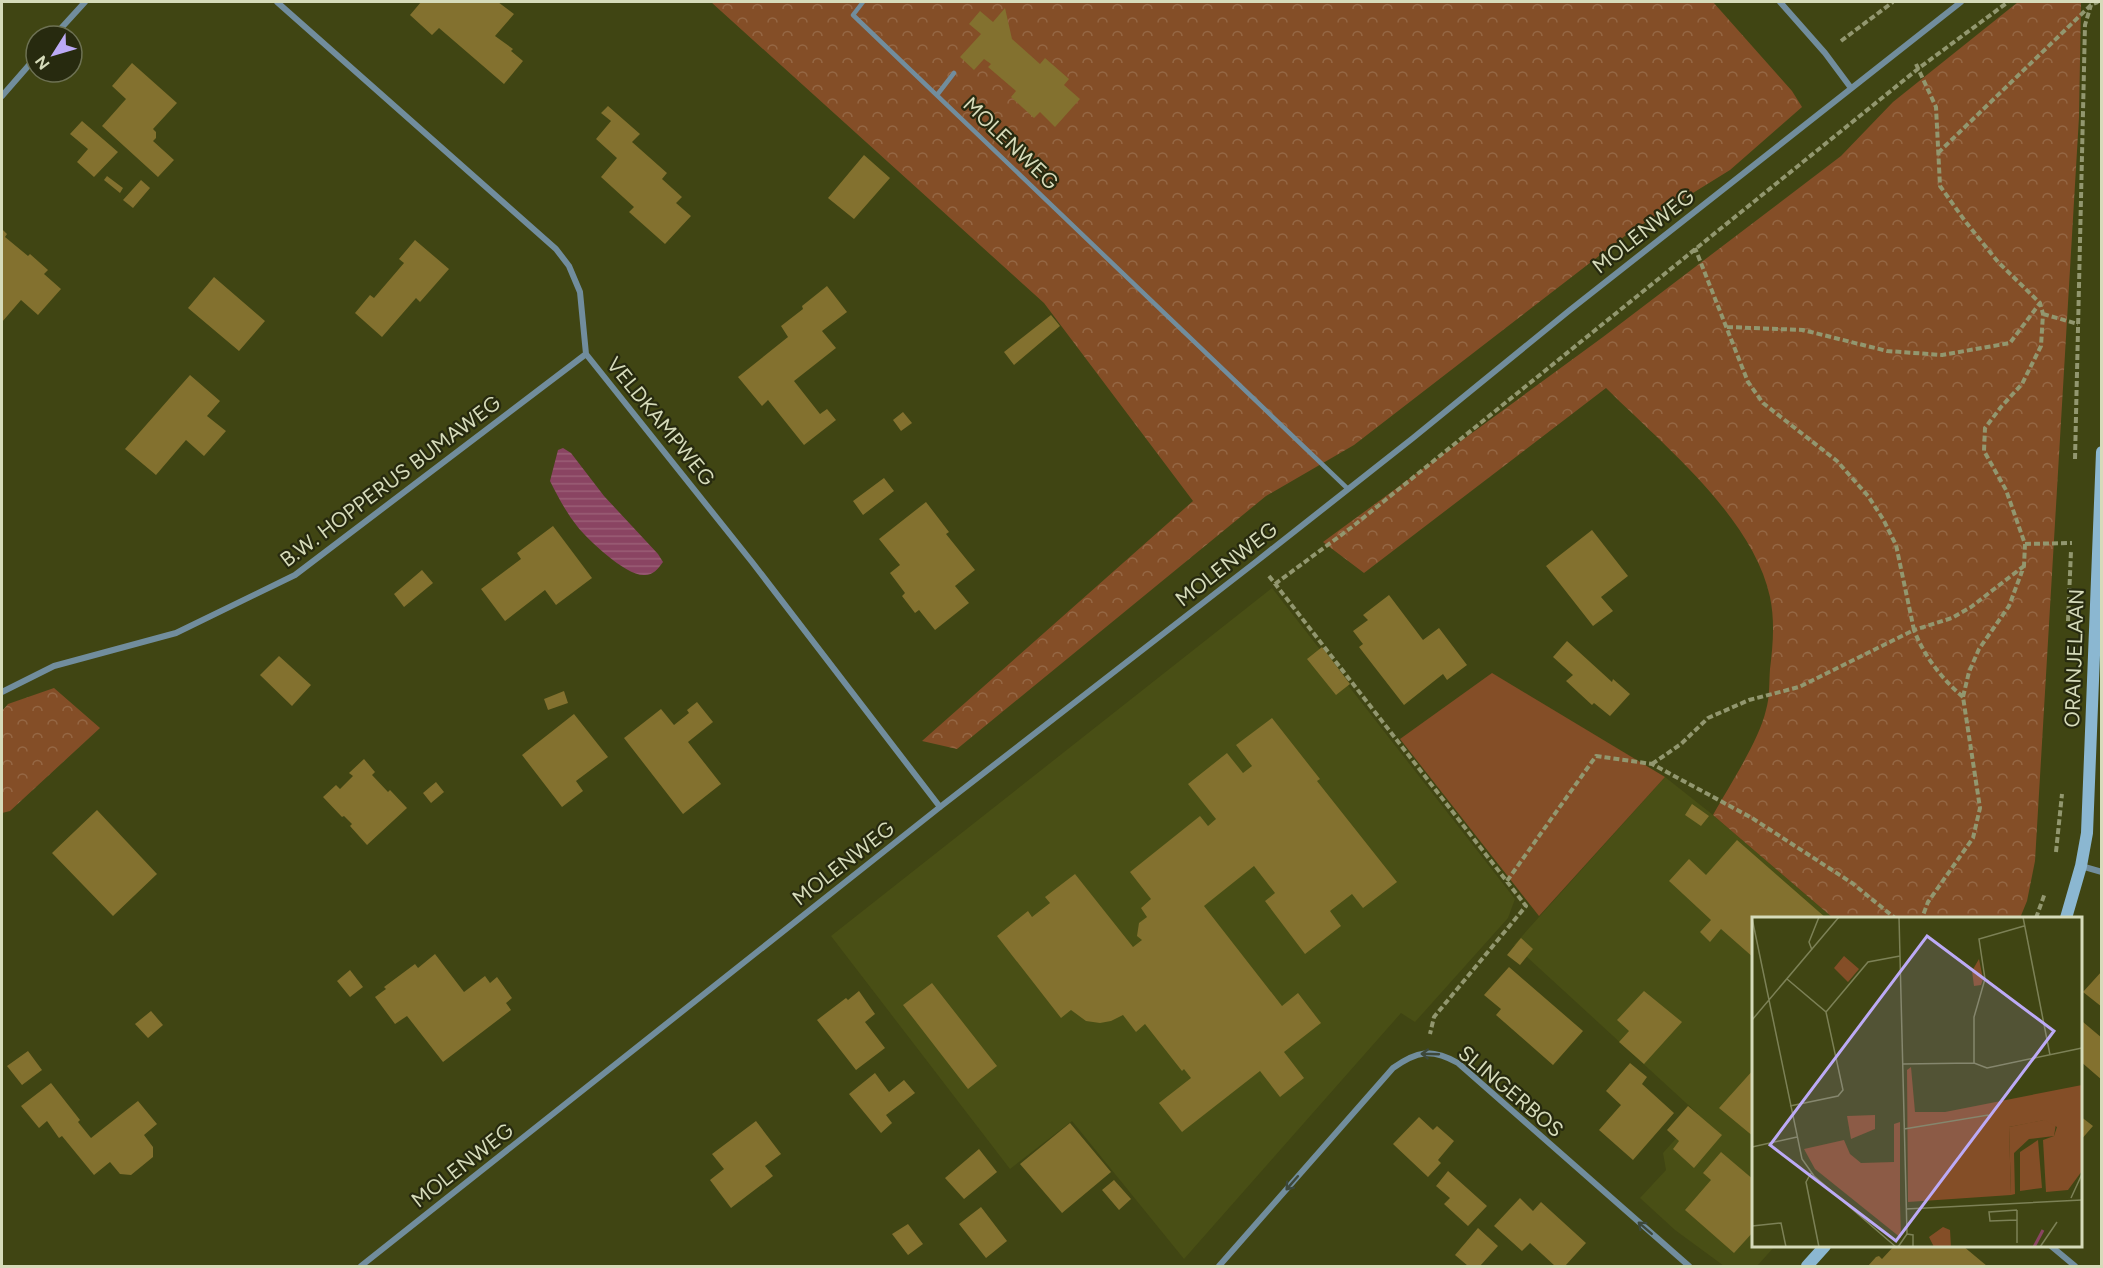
<svg xmlns="http://www.w3.org/2000/svg" width="2103" height="1268" font-family="Figtree,sans-serif">
	<style>
		.built { fill: #494f15 }
		.grass { fill: #844e27 }
		.forest { fill: url(#forest-crowns) }
		.water { fill: url(#water-rules) }
		.building { fill: #83712f }
		.lines { fill: none; stroke-linecap: round; stroke-linejoin: round }
		.path { stroke: #92976f; stroke-width: 4; stroke-dasharray: 6 3; stroke-linecap: butt }
		.lane { stroke: #718d9d; stroke-width: 4.5 }
		.street { stroke: #718d9d; stroke-width: 6 }
		.secondary { stroke: #8bb7d1; stroke-width: 12 }
		.oneway { stroke: #3d483a }
		.labels { text-anchor: middle; dominant-baseline: central; stroke-width: 4.5; stroke-linejoin: round; paint-order: stroke }
		.street-label { font-size: 21px; fill: #d6dbba; stroke: #272a0f }
		.inset-river { fill: none; stroke: #8a4462; stroke-width: 3 }
		.inset-road { fill: none; stroke: #7c8156; stroke-width: 1.5 }
		.view { fill: #bcaaf6; fill-opacity: 0.15; stroke: #bcaaf6; stroke-width: 3 }
		.inset-edge { fill: none; stroke: #d6dbba; stroke-width: 3 }
	</style>
	<defs>
		<pattern id="forest-crowns" width="20" height="18" patternUnits="userSpaceOnUse" patternTransform="scale(1.5)"><rect width="20" height="18" fill="#844e27"/><path d="M2 6a3 3 0 1 1 6 0M12 15a3 3 0 1 1 6 0" fill="none" stroke="#956744"/></pattern>
		<pattern id="water-rules" width="6" height="5" patternUnits="userSpaceOnUse" patternTransform="scale(1.5)"><rect width="6" height="5" fill="#8a4462"/><path d="M0 2.5h6" fill="none" stroke="#9a5e76"/></pattern>
	</defs>
	<rect width="100%" height="100%" fill="#404513"/>
	<path class="built" d="M1272 588 1515 899 1508 918 1415 1022 1401 1013 1184 1259 1072 1121 1010 1169 831 936Z
		M1665 777 1713 815 1833 918H1754V1246H1775L1757 1266H1724L1675 1230 1640 1198 1666 1170 1663 1153 1698 1114 1514 945Z"/>
	<path class="grass" d="M1492 673 1665 777 1539 916 1400 739Z"/>
	<path class="forest" d="M711 2H1713L1792 91 1802 107 1730 170 1630 232 1354 445 1266 496 957 749 922 741 1193 501 1044 303Z
		M2018 2 2081 3 2079 117 2035 861 2027 901 2020 918H1833L1713 815C1729 786 1759 741 1766 710 1770 697 1769 682 1770 669 1773 645 1775 621 1770 597 1753 517 1662 444 1606 388L1364 573 1323 542 1603 337 1841 156 1893 102Z
		M54 688 100 728 10 811 2 813V711L8 704Z"/>
	<path class="water" d="M563 448 571 453 604 496 658 554 663 562C658 569 653 575 645 575 627 577 587 539 577 526 566 512 558 497 550 481L558 450Z"/>
	<path class="building" d="M421 2H498L514 14 495 36 513 49 511 51 523 61 504 84 439 28 432 35 410 15Z
		M1005 8 1012 39 1040 64 1045 58 1069 79 1064 85 1080 99 1055 127 1040 112 1034 118 1011 97 1016 91 988 67 991 64 984 59 974 70 960 57 981 34 969 24 980 11 993 22Z
		M132 63 177 103 153 129 156 132V138L153 141 174 160 158 177 102 126 126 99 112 86Z
		M608 106 640 134 632 142 667 173 662 179 682 197 676 203 691 216 665 244 629 212 634 207 601 177 617 158 596 139 611 121 601 113Z
		M82 121 118 152 94 177 77 162 88 149 70 134Z
		M864 155 890 178 854 219 828 198Z
		M107 176 123 188 120 193 104 180Z
		M141 180 150 188 133 208 123 200Z
		M2 229 7 234 5 237 28 256 30 254 48 270 44 274 61 289 38 315 21 300 2 322Z
		M415 240 449 269 420 302 416 298 382 337 355 313 370 295 374 298 404 263 399 259Z
		M214 277 265 321 239 351 188 308Z
		M827 286 847 312 822 331 836 348 794 381 820 414 827 409 836 420 804 445 768 400 762 406 738 377 788 337 781 326 803 309 802 306Z
		M1051 315 1060 326 1014 365 1004 352Z
		M190 375 220 401 207 416 226 431 204 456 186 440 156 475 125 449Z
		M903 412 912 423 901 431 893 420Z
		M884 478 894 491 863 515 853 501Z
		M926 502 949 532 946 534 975 570 955 586 969 603 935 630 919 610 915 613 902 596 905 593 890 573 900 565 879 539Z
		M553 526 592 578 556 605 545 590 505 621 481 589 521 559 517 553Z
		M1592 530 1628 576 1601 597 1613 611 1593 626 1546 566Z
		M422 570 433 583 404 607 394 594Z
		M1389 595 1423 640 1439 628 1467 665 1447 680 1443 674 1404 705 1359 647 1363 644 1353 631 1368 620 1363 615Z
		M1567 641 1612 682 1613 679 1630 694 1610 716 1594 703 1592 705 1566 681 1573 675 1553 657Z
		M1322 647 1350 684 1336 695 1307 659Z
		M279 656 311 685 292 706 260 675Z
		M564 691 568 703 548 710 544 699Z
		M697 702 713 722 688 742 721 784 683 814 624 738 661 709 674 725 689 713 687 710Z
		M574 714 608 757 576 781 583 791 562 807 522 755Z
		M1272 718 1320 779 1317 781 1397 882 1363 908 1352 894 1330 911 1341 926 1305 954 1265 901 1275 893 1254 866 1204 906 1282 1006 1298 993 1321 1023 1284 1052 1304 1078 1280 1097 1260 1071 1182 1132 1159 1103 1191 1078 1184 1069 1182 1071 1145 1024 1136 1032 1123 1015 1111 1021 1100 1023 1086 1021 1071 1010 1061 1018 997 936 1028 911 1032 917 1050 903 1045 897 1075 874 1133 947 1142 940 1137 936 1139 923 1147 917 1141 908 1151 899 1130 872 1200 816 1208 826 1216 819 1188 784 1227 753 1243 773 1252 766 1236 745Z
		M364 759 375 772 372 775 388 792 390 790 407 808 367 845 350 826 352 824 344 816 342 817 323 797 336 785 340 789 353 776 349 773Z
		M436 782 444 792 431 803 423 793Z
		M1692 804 1709 816 1701 826 1685 815Z
		M97 810 157 874 113 916 52 853Z
		M1737 840 1826 918H1754V958L1721 929 1710 942 1700 932 1711 920 1669 881 1689 859 1706 875Z
		M1521 938 1533 949 1520 965 1507 955Z
		M435 954 464 992 485 976 490 983 497 977 512 998 506 1003 511 1010 443 1062 407 1016 395 1024 375 997 386 989 384 987 415 964 418 968Z
		M1509 967 1583 1031 1553 1065 1496 1015 1501 1009 1484 995Z
		M350 970 363 987 350 997 337 981Z
		M2102 971V1007L2083 992Z
		M932 983 997 1066 968 1089 903 1005Z
		M859 991 875 1014 865 1022 885 1048 856 1070 817 1020 846 998 848 1000Z
		M1644 991 1682 1022 1644 1064 1619 1042 1629 1031 1617 1020Z
		M151 1011 163 1025 148 1038 135 1024Z
		M2083 1022 2102 1038V1080L2080 1061V1025Z
		M28 1051 42 1070 22 1085 7 1066Z
		M1630 1063 1647 1077 1642 1084 1674 1113 1633 1160 1599 1130 1621 1105 1606 1091Z
		M1754 1069V1137L1719 1108Z
		M875 1073 889 1092 904 1080 915 1093 886 1115 892 1123 881 1133 849 1094Z
		M51 1083 80 1120 78 1122 91 1138 138 1101 157 1124 144 1135 153 1147V1157L131 1175 120 1174 110 1162 94 1175 62 1136 59 1138 47 1121 39 1128 21 1106Z
		M1688 1106 1722 1135 1694 1168 1673 1149 1679 1141 1667 1130Z
		M2080 1116 2093 1126 2080 1141Z
		M1419 1117 1433 1130 1437 1126 1454 1141 1438 1160 1441 1163 1428 1177 1393 1144Z
		M756 1121 781 1154 765 1166 773 1176 731 1208 710 1180 724 1169 712 1154Z
		M1070 1123 1111 1172 1062 1213 1020 1164Z
		M979 1149 997 1172 964 1199 945 1178Z
		M1721 1152 1754 1180V1231L1734 1253 1685 1210 1711 1180 1703 1173Z
		M1448 1171 1487 1206 1468 1226 1444 1204 1450 1198 1436 1186Z
		M1114 1180 1131 1199 1119 1210 1102 1190Z
		M1520 1198 1533 1211 1541 1202 1586 1243 1565 1266H1555L1530 1243 1522 1251 1494 1226Z
		M981 1207 1007 1241 986 1258 959 1224Z
		M908 1224 923 1244 908 1255 892 1234Z
		M1478 1228 1498 1246 1480 1266H1468L1455 1255Z
		M1894 1246H1963L1987 1266H1868L1876 1257 1879 1256 1882 1259Z"/>
	<g class="lines">
		<path class="path" d="M1841 41 1893 2
			M1916 64 1936 107 1940 186 1965 221 1998 262 2040 303 2043 314 2041 346 2022 384 2001 407 1985 428 1984 451 2006 490 2025 544 2024 566 2009 606 1979 649 1969 672 1963 697 1980 808 1973 838 1928 902 1922 918
			M1938 153 2091 5 2098 2
			M2043 314 2078 324
			M1727 327 1803 330 1887 351 1942 355 2010 343 2040 303
			M2075 459 2085 25 2091 5
			M2025 544 2072 543
			M1269 576 1526 906 1434 1017 1430 1034
			M1275 584 1352 527 1919 68 2008 2
			M2068 621 2071 551
			M1963 697C1942 679 1924 656 1914 630L1952 618 1971 607 2024 566
			M1652 764 1681 744 1708 718 1749 700 1799 687 1914 630 1896 545 1883 519 1868 496 1837 461 1763 403 1748 382 1695 248
			M2056 852 2062 794
			M1507 881 1596 756 1652 764 1752 818 1852 883 1895 918
			M2036 918 2045 893"/>
		<path class="lane" d="M863 2 853 15 1348 489
			M937 95 954 73"/>
		<path class="street" d="M277 2 556 249 569 266 580 292 586 354 752 562 940 807
			M1780 2 1825 53 1851 88
			M54 36 85 2
			M2 96 36 57
			M2 692 54 666 176 633 295 575 586 354
			M2081 866 2102 872
			M2051 1246 2075 1266
			M361 1266 940 807 1257 561 1413 438 1570 310 1961 2
			M1219 1266 1393 1068C1417 1051 1431 1048 1458 1063L1689 1266"/>
		<path class="secondary" d="M2066 918 2081 866 2087 833 2102 452
			M1807 1266 1825 1246"/>
	</g>
	<defs><path id="oneway-shaft" d="M-6 0H5M1.5-3L5.5 0L1.5 3" fill="none" stroke-width="1.6" stroke-linecap="round" stroke-linejoin="round" transform="scale(1.5)"/></defs>
	<g class="oneway">
		<use href="#oneway-shaft" transform="translate(1430 1054) rotate(-178)"/>
		<use href="#oneway-shaft" transform="translate(1292 1183) rotate(131)"/>
		<use href="#oneway-shaft" transform="translate(1645 1228) rotate(-139)"/>
	</g>
	<g class="labels">
		<g class="street-label">
			<text transform="translate(1011 143) rotate(44)">MOLENWEG</text>
			<text transform="translate(1643 231) rotate(-38)">MOLENWEG</text>
			<text transform="translate(661 421) rotate(51)">VELDKAMPWEG</text>
			<text transform="translate(390 481) rotate(-37)">B.W. HOPPERUS BUMAWEG</text>
			<text transform="translate(1226 564) rotate(-38)">MOLENWEG</text>
			<text transform="translate(2074 658) rotate(-88)">ORANJELAAN</text>
			<text transform="translate(843 863) rotate(-38)">MOLENWEG</text>
			<text transform="translate(1511 1091) rotate(40)">SLINGERBOS</text>
			<text transform="translate(462 1165) rotate(-38)">MOLENWEG</text>
		</g>
	</g>
	<g transform="translate(1752 917)">
		<rect width="330" height="330" fill="#404513"/>
		<path d="M123 198V212L99 222 95 199ZM296 202 304 207 302 219 277 222 262 236 263 277 259 278 257 210ZM191 310 198 313 199 330H182L177 320Z" fill="#844e27"/>
		<path d="M92 39 107 52 96 65 82 51ZM227 42 231 62 229 68 222 69 220 54ZM159 150 163 195H193L330 168V254L316 273 294 275 291 223 302 219 305 210 293 203 257 210 259 278 156 285 155 153ZM148 205V286L149 321 63 252 52 232 92 223 98 237 109 246 142 245V207ZM286 223 290 271 268 274V235Z" fill="#844e27"/>
		<path class="inset-river" d="M282 330 291 313"/>
		<path class="inset-road" d="M271 0 298 138M0 1 50 242 62 259 144 330M60 33 57 25 67 0M35 62 74 95 91 173 86 179 38 189M74 95 116 45 148 39M0 103 87 0M222 146V100L233 62 227 22 272 9M151 147 222 146 235 151 330 131M152 212 236 198 237 201M0 230 45 220M59 256 54 265 67 330M319 281 330 257M154 292 330 283M265 293 237 295 238 304 265 303M265 293V326M0 309 29 306 34 330M155 317 161 318V330M146 330 155 317 147 0M288 330 305 305"/>
		<path class="view" d="M175 19 302 114 144 324 18 228Z"/>
		<rect width="330" height="330" class="inset-edge"/>
	</g>
	<rect width="2103" height="1268" fill="none" stroke="#d6dbba" stroke-width="6"/>
	<g transform="translate(54 54) rotate(233)"><circle r="28" fill="#272a0f" stroke="#6d7153" stroke-width="1.5"/>
	<path d="M0-4.5L10 22L0 15L-10 22Z" fill="#bcaaf6"/>
	<text y="-9" font-size="16" font-weight="bold" text-anchor="middle" fill="#d6dbba">N</text>
	</g>
</svg>
